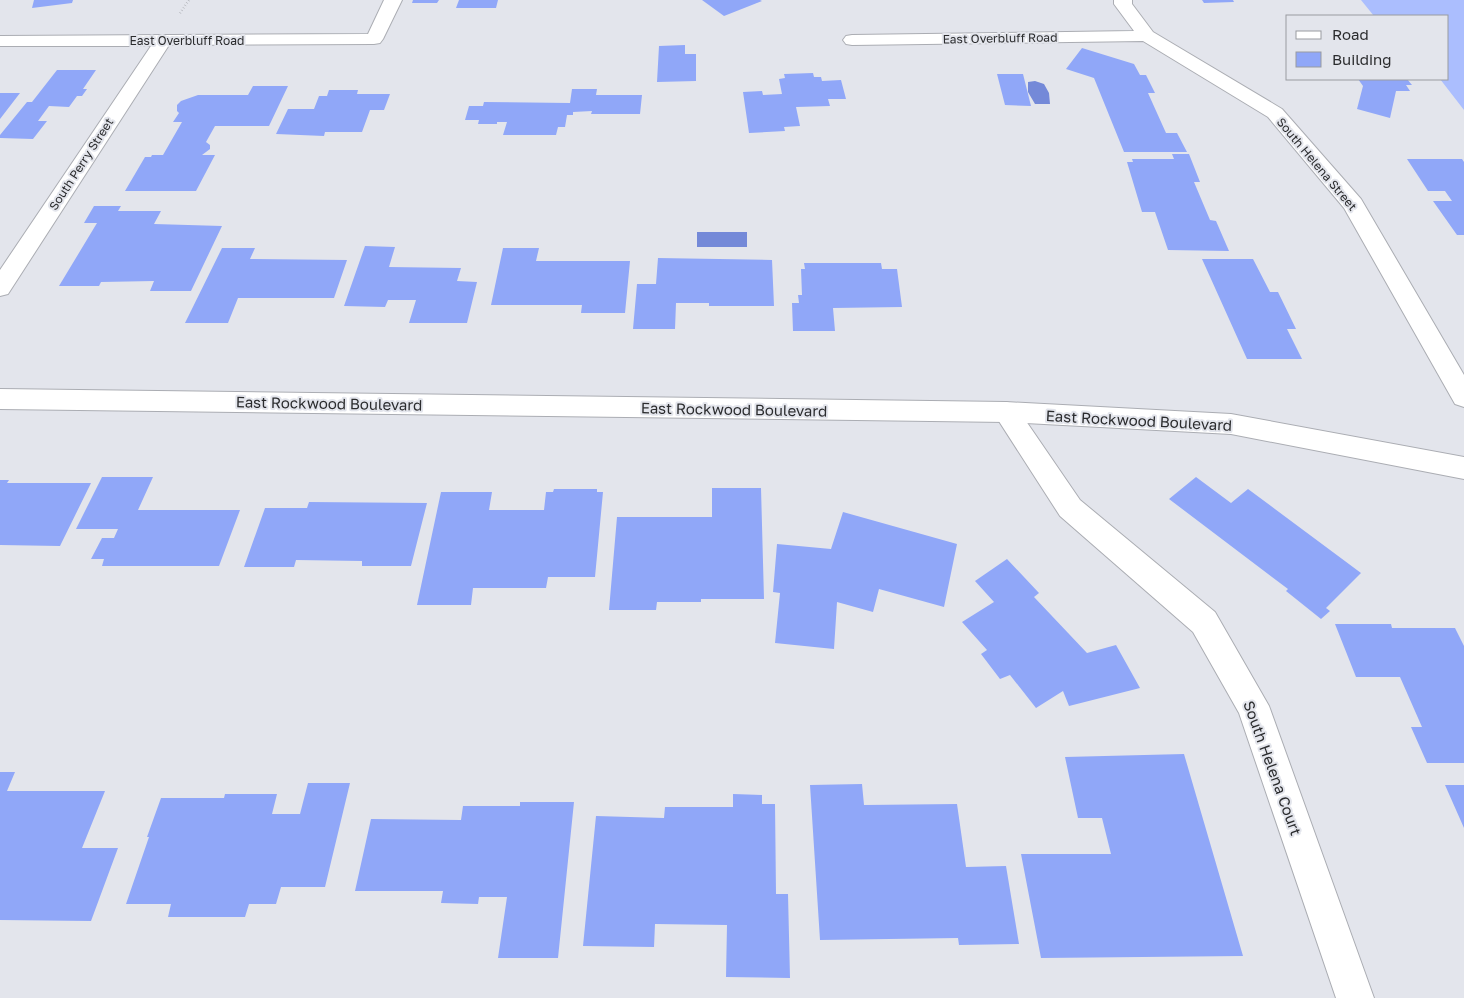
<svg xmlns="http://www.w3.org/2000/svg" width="1464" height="998" font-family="'Golos Text',sans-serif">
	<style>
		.green { fill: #abbefe }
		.water { fill: #7489d8 }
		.building { fill: #90a7f8 }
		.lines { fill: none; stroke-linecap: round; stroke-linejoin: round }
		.street-casing { stroke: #abadb3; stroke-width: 2 }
		.secondary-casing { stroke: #abadb3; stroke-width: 2 }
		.path { stroke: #a5a7ac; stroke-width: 2.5; stroke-dasharray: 0.5 2.5; stroke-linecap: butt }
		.street { fill: #fff; fill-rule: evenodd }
		.secondary { fill: #fff; fill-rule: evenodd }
		.labels { text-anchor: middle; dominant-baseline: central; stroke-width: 4; stroke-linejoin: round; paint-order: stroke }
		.far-street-label { font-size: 12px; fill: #2b2c2e; stroke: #e3e5ec }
		.street-label { font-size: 15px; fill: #2b2c2e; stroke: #e3e5ec }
	</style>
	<rect width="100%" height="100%" fill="#e3e5ec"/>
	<path class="green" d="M1361 0H1464V110L1440 79H1448V16H1374Z"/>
	<path class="water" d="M1035 81 1044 84 1049 93 1050 104H1035L1028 92V82Z
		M697 232H747V247H697Z"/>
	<path class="building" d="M34 0H73L72 3 32 8Z
		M413 0H439L437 3H412Z
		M459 0H498L496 8H456Z
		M702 0H760L762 1 724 16Z
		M1202 0H1233L1234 2 1204 3Z
		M685 45V54H696V81L657 82 659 46Z
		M1082 48 1134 64 1140 75H1146L1155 93H1148L1166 133H1177L1187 152H1124L1094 78 1066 69Z
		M57 70H96L83 89H87L82 96H77L69 107 49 106 38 121H47L33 139 0 138V135L27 102H32Z
		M813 73 814 77H821L822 81 841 80 846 99H828L830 106 796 107 800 126 784 127 785 131 749 133 743 92 762 91 763 95 782 94 779 79 785 78 784 74Z
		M997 74H1023L1031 106 1005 105Z
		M1358 79H1407L1412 85H1406L1410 91H1396L1390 118 1357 109 1363 86Z
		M253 86H288L269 126H215L206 142 210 145V149L202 155H215L196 191H125L145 157H151L152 155H163L182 122H173L179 113 177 111V105L181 101 198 95H248Z
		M572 89H597L596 95H642L640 114H591L592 111 573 112V115H567L565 127H558L556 135H503L507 122H497V124H478L479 120H465L469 106H483L484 102 570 103Z
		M329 90H358L357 94H390L384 110H370L362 132H325L324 136 276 134 288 109H314L319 96H327Z
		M0 93H20L0 119Z
		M1172 154H1189L1200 182H1194L1210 220 1216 221 1229 251 1168 250 1155 212H1142L1127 162H1133L1132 159H1174Z
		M1407 159H1462L1464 162V235H1457L1433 201H1452L1445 191H1428Z
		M94 206H121L118 211H161L154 224 222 226 191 291H150L154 281 101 282 99 286H59L97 223H84Z
		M365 246 395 247 389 267 461 268 457 281 477 282 467 323H409L416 300H388L385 307 344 306Z
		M222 248H255L250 259 347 260 334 298H238L228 323H185Z
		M503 248H539L536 261H630L625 313H581L582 305H491Z
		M658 258 772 260 774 306H709V303H676L675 329H633L637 284H656Z
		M1202 259H1253L1270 292H1278L1296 329H1287L1302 359H1247Z
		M804 263H881L882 269H897L902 307 833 308 835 331H793L792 303H799L798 295H802L801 269H805Z
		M102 477H153L138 510H240L219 566H102L104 559H91L102 538H114L118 529H76Z
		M1196 477 1231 503 1248 489 1361 573 1326 608 1330 611 1321 619 1286 591 1288 589 1169 499Z
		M0 480H9L7 483H91L60 546 0 545Z
		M712 488H761L764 599H701V602H657L656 610H609L617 517H712Z
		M554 489H597V492H603L595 577H548L546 588H473L471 605H417L441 492H492L489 510H544L546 492H553Z
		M309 502 427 503 411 566H362V561L296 560 294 567H244L265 508H307Z
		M843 512 957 544 944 607 879 589 873 612 837 602 834 649 775 643 780 593 773 592 777 544 831 549Z
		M1007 559 1039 593 1034 597 1087 653 1116 645 1140 688 1069 706 1063 691 1036 708 1010 675 1000 679 981 654 987 650 962 622 994 602 975 581Z
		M1335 624H1391L1392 628H1455L1464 646V763H1427L1411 727H1422L1400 677H1356Z
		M1184 754 1243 956 1041 958 1021 854H1111L1102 818H1078L1065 757Z
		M0 772H15L7 791H105L82 848H118L91 921 0 920Z
		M308 783H350L325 887H281L276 904H249L245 917H168L171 904H126L149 837H147L161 798H224L225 794H277L272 814H300Z
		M862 784 864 805 957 804 966 867 1006 866 1019 944 959 945 958 938 820 940 810 785Z
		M1445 785H1464V828Z
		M733 794 762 795V804H775L776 894H788L790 978 726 977 727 925 655 924 654 947 583 946 596 816 664 818 665 807H733Z
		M520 802H574L558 958H498L507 897H479L478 904 441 903 443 891H355L371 819 461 820 463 806H520Z"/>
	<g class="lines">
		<defs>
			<path id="street" d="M384 0H402L383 39 380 43 374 44 169 45 8 294 0 296V270L151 46H0V36L368 34Z
				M1114 0H1132V4L1153 32 1282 109 1361 199 1464 375V407L1455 404 1344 208 1268 117 1143 41 852 45 846 44 843 40 846 36 852 35 1134 31 1114 4Z
				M1006 402 1015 405 1080 500 1215 612 1269 706 1374 998H1336L1239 713 1193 632 1060 516 993 412 997 405Z"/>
			<path id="secondary" d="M0 389 1006 402 1231 414 1464 457V479L1231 434 1006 422 0 409Z"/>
		</defs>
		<use href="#street" class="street-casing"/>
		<use href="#secondary" class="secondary-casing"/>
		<path class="path" d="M180 13 189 0"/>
		<use href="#street" class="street"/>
		<use href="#secondary" class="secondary"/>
	</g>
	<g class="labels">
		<g class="far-street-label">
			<text transform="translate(1000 38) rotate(-1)">East Overbluff Road</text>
			<text x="187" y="40">East Overbluff Road</text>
			<text transform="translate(81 164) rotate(-57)">South Perry Street</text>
			<text transform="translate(1317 164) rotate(50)">South Helena Street</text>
		</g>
		<g class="street-label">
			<text transform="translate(329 403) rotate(1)">East Rockwood Boulevard</text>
			<text transform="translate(734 409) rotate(1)">East Rockwood Boulevard</text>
			<text transform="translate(1139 420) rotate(3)">East Rockwood Boulevard</text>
			<text transform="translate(1273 768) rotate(70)">South Helena Court</text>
		</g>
	</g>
	<rect x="1286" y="15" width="162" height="65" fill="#e3e5ec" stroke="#999ba0"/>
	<rect x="1296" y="31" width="25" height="8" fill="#ffffff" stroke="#999ba0"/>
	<text x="1332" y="40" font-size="15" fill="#2b2c2e">Road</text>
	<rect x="1296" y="52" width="25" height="15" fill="#90a7f8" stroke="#999ba0"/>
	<text x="1332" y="65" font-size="15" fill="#2b2c2e">Building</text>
</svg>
